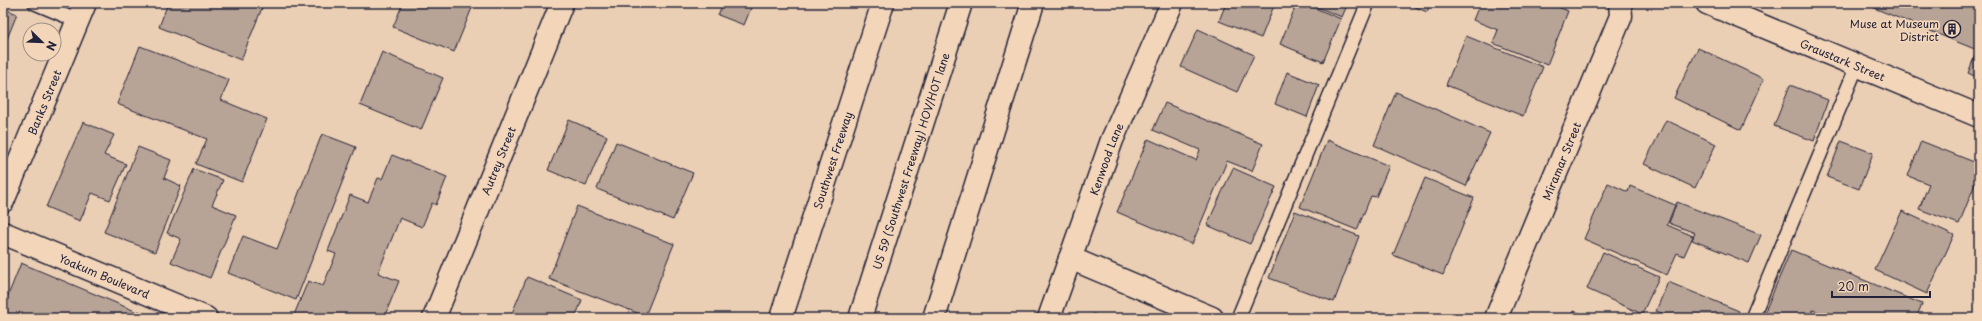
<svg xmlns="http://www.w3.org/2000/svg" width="1982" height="321" font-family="'Playpen Sans',sans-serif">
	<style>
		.building { fill: #b8a496; stroke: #22223b }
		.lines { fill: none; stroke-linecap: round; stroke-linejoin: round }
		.service-casing { stroke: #22223b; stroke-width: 16 }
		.minor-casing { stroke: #22223b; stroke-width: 25 }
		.tertiary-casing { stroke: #22223b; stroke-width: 25 }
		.motorway-casing { stroke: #22223b; stroke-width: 25 }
		.service { stroke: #f3d6b9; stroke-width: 13 }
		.minor { stroke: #f3d6b9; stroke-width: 22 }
		.tertiary { stroke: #f3d6b9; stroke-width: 22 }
		.motorway { stroke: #f3d6b9; stroke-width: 22 }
		.labels { text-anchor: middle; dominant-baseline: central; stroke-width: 3.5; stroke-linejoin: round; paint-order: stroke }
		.poi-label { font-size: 11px; fill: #22223b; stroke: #f3d6b9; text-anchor: end }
		.street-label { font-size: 11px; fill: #22223b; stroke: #f3d6b9 }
	</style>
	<rect width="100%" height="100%" fill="#ebcfb4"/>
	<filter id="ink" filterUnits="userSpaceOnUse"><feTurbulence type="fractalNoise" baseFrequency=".025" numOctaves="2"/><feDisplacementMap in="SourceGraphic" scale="8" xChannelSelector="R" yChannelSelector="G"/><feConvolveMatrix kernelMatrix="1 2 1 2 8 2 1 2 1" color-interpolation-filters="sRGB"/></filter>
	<g filter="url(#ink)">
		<path class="building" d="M168 3H264L241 60 159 27Z
			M403 3H474L454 52 393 27Z
			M723 3H753L744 25 718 15Z
			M1226 3H1275L1261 38 1219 21Z
			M1297 3H1303L1341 19 1323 62 1280 44Z
			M1307 3H1348L1342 17Z
			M1406 3H1431L1427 12Z
			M1480 3H1548L1568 11 1547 65 1493 43 1498 30 1473 20Z
			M1876 3H1979V78L1968 73 1977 50 1874 8Z
			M3 8 17 14 3 49Z
			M1198 29 1254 55 1237 92 1181 67Z
			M1466 36 1543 67 1523 116 1446 85Z
			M140 46 229 80 221 100 267 119 242 182 196 164 207 139 117 104Z
			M1698 48 1764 79 1741 130 1674 98Z
			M382 52 443 78 421 130 360 105Z
			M1287 72 1319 85 1307 117 1275 104Z
			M1790 85 1828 100 1814 141 1774 126Z
			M1396 92 1490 133 1466 186 1374 145Z
			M1165 103 1263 144 1252 171 1227 161 1192 244 1117 212 1148 139 1196 160 1200 150 1153 130Z
			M569 120 607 136 586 186 548 170Z
			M1666 120 1716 144 1695 188 1644 164Z
			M83 122 114 135 104 155 126 164 110 200 92 193 80 221 46 207Z
			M322 134 356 147 296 300 228 273 243 236 277 249Z
			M1327 140 1389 166 1376 197 1371 196 1357 230 1300 207Z
			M1841 141 1873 153 1859 189 1827 177Z
			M1921 141 1979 164V174L1959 224 1919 209 1929 184 1908 176Z
			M616 142 693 173 673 220 597 189Z
			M138 147 171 160 164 178 181 186 155 252 104 232Z
			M392 155 447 177 436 205 432 203 422 227 400 218 378 273 399 281 385 315 391 318H301L294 315 308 281 323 286 336 254 328 251 350 195 368 202 378 178 382 179Z
			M1233 168 1276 187 1250 244 1207 225Z
			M194 169 223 180 212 205 236 215 210 278 171 262 181 239 167 233Z
			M1425 178 1474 198 1443 275 1393 255Z
			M1608 183 1628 192 1630 186 1675 205 1667 225 1693 236 1684 256 1677 253 1667 275 1584 239Z
			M1677 202 1761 235 1749 263 1692 240 1695 233 1669 223Z
			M577 206 674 244 645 316 549 279Z
			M1295 211 1359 236 1334 302 1269 278Z
			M1902 211 1954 235 1927 294 1875 270Z
			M1791 250 1922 304 1916 318H1832L1813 310 1809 318H1766L1763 316Z
			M1603 252 1659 277 1642 314 1587 289Z
			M21 263 135 311 132 318H10L3 315V308Z
			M527 277 582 300 575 318H510Z
			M1668 282 1739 311 1736 318H1674L1656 311Z
			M138 311 156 318H135Z
			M1574 311 1591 318H1571Z
			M1093 314 1104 318H1091Z"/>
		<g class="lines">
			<defs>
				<path id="service" d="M35 3 78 21
					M1238 318 1368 3
					M1752 318 1857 66"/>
				<g id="minor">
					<path id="s1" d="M3 233 206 318"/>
					<path d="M1070 258 1212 318"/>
					<path id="s2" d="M434 318 562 3"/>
					<path id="s3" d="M1049 318 1112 140 1172 3"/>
					<path id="s4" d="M1496 318 1621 16 1620 3"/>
				</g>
				<g id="tertiary">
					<path id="s5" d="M1707 3 1979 116"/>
					<path id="s6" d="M3 201 85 3"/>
				</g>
				<g id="motorway">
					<path id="s7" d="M781 318 883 3"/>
					<path id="s8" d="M860 318 961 3"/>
					<path d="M934 318 1033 3"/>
				</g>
			</defs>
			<use href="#service" class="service-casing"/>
			<use href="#minor" class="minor-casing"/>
			<use href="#tertiary" class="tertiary-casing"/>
			<use href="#motorway" class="motorway-casing"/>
			<use href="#service" class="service"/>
			<use href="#minor" class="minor"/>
			<use href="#tertiary" class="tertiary"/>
			<use href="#motorway" class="motorway"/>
		</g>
	</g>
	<defs>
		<symbol id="building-ring" viewBox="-11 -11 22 22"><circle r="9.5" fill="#f3d6b9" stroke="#22223b" stroke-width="1.5"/><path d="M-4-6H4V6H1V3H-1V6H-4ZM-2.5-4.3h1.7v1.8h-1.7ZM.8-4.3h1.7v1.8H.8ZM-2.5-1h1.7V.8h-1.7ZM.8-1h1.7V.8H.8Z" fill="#22223b"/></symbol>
	</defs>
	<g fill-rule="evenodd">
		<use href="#building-ring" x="1942" y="19" width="20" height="20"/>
	</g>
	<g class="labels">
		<g class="poi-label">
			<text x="1939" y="23">Muse at Museum<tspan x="1939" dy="13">District</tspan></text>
		</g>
		<g class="street-label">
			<text stroke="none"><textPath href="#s5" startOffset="147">Graustark Street</textPath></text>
			<text stroke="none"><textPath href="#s6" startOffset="107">Banks Street</textPath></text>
			<text stroke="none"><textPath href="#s3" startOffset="169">Kenwood Lane</textPath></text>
			<text stroke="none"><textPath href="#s7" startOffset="166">Southwest Freeway</textPath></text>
			<text stroke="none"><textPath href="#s2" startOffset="170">Autrey Street</textPath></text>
			<text stroke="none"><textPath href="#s8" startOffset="165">US 59 (Southwest Freeway) HOV/HOT lane</textPath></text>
			<text stroke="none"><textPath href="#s4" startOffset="170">Miramar Street</textPath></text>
			<text stroke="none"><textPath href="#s1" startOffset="110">Yoakum Boulevard</textPath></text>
		</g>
	</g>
	<rect width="1982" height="321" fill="none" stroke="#f3d6b9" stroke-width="16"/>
	<rect x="8" y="8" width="1966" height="305" fill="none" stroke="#22223b" stroke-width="1.5" filter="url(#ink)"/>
	<g transform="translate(42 42) rotate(113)"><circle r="19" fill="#f3d6b9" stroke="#9f8e87"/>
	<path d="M0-3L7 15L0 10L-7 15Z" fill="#22223b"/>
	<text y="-6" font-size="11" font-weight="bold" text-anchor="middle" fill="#22223b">N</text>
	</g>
	<path d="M1832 291v6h98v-6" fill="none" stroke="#22223b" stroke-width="2"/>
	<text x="1838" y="291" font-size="12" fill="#22223b" stroke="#f3d6b9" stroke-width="3" paint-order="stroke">20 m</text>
</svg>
